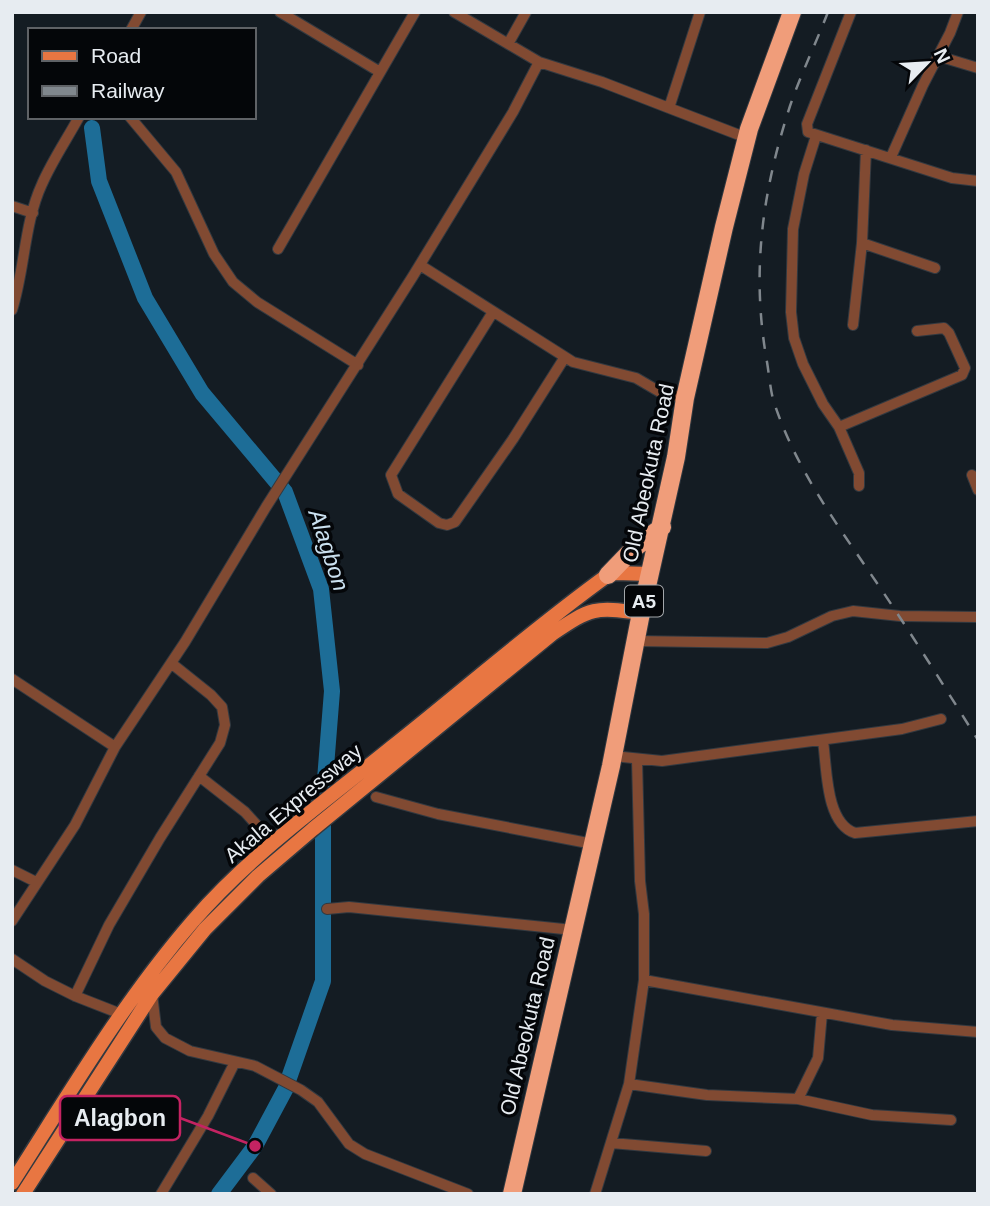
<svg xmlns="http://www.w3.org/2000/svg" width="990" height="1206" font-family="Helvetica,sans-serif">
	<style>
		.lines { fill: none; stroke-linecap: round; stroke-linejoin: round }
		.river { stroke: #1d6d97; stroke-width: 16 }
		.street-casing { stroke: #323940; stroke-width: 12 }
		.primary-casing { stroke: #323940; stroke-width: 17 }
		.highway-casing { stroke: #323940; stroke-width: 20 }
		.street { stroke: #814a32; stroke-width: 10 }
		.primary { stroke: #e87642; stroke-width: 14 }
		.highway { stroke: #f09d7a; stroke-width: 18 }
		.rail { stroke: #80878d; stroke-width: 2.5; stroke-dasharray: 12 12; stroke-linecap: butt }
		.labels { text-anchor: middle; dominant-baseline: central; stroke-width: 7; stroke-linejoin: round; paint-order: stroke }
		.shield { fill: #040609; stroke: #a3a7ab; stroke-width: 2 }
		.shield-label { font-size: 19px; font-weight: bold; fill: #e7ecf1 }
		.street-label { font-size: 21px; fill: #e7ecf1; stroke: #040609 }
		.water-label { font-size: 23px; font-style: italic; fill: #cbe1f0; stroke: #040609 }
		.leader { fill: none; stroke: #c42362; stroke-width: 2.5 }
		.callout-dot { fill: #c42362; stroke: #040609; stroke-width: 2.5 }
		.callout { fill: #040609; stroke: #c42362; stroke-width: 2.5 }
		.callout-label { font-size: 23px; text-anchor: middle; font-weight: bold; fill: #e7ecf1 }
	</style>
	<rect width="100%" height="100%" fill="#141c23"/>
	<g class="lines">
		<path class="river" d="M92 128 99 181 145 298 202 393 285 492 321 589 332 691 323 805V981L289 1078
			M219 1194 255 1146 286 1088"/>
		<defs>
			<path id="street" d="M280 12 380 72
				M454 12 539 62 602 82 669 108
				M700 12 669 108 747 138
				M851 12 807 124 808 132 952 178 978 181
				M131 30 141 12
				M508 44 526 12
				M938 56 978 68
				M130 117 176 172 214 254 233 282 257 302 358 365
				M816 136 804 174 793 229 791 312 794 338 803 364 823 404 839 427 962 375 965 368 949 333 944 328 917 331
				M891 157 923 85 950 33 958 12
				M12 206 33 213
				M862 243 935 268
				M278 249 415 12
				M420 265 573 362 636 378 660 392 685 398
				M12 310C25 269 24 223 42 184 52 161 67 139 79 117
				M493 312 391 475 398 494 439 523 447 525 455 522 513 439 565 357
				M853 325 862 243 866 150
				M839 427 859 473V486
				M972 475 978 490
				M636 641 767 643 788 637 832 616 853 611 900 616 978 617
				M12 679 115 747
				M823 741C827 767 825 823 855 833L978 821
				M613 756 662 761 902 729 941 719
				M199 776 245 812 272 842
				M376 797 438 814 593 844
				M12 870 36 882
				M327 909 349 907 573 930
				M12 921 75 825 115 747 185 642 266 507 413 276 513 112 539 62
				M12 959 45 981 75 996 121 1014
				M644 980 892 1025 978 1032
				M152 994 156 1027 165 1038 190 1051 255 1066 301 1090 318 1102 349 1144 365 1154 468 1194
				M75 996 109 925 160 838 220 743 225 725 222 707 211 695 171 663
				M629 1084 707 1095 798 1099 872 1115 951 1120
				M798 1099 818 1058 822 1013
				M611 1143 706 1151
				M253 1178 271 1194
				M161 1194 208 1116 235 1062
				M595 1194 629 1084 644 980V914L640 881 637 759"/>
			<path id="primary" d="M12 1183C69 1094 123 1002 193 921 251 854 323 803 392 747 464 690 533 629 608 575L615 573 650 574
				M23 1194 152 994 205 929 258 876 313 829 552 634C592 607 594 607 641 613"/>
			<path id="highway" d="M608 575 633 549 662 527
				M512 1194 611 766 641 613 676 457 685 398 724 227 749 129 792 12"/>
		</defs>
		<use href="#street" class="street-casing"/>
		<use href="#primary" class="primary-casing"/>
		<use href="#highway" class="highway-casing"/>
		<use href="#street" class="street"/>
		<use href="#primary" class="primary"/>
		<use href="#highway" class="highway"/>
		<path class="rail" d="M828 12C816 43 801 74 790 106 762 192 751 273 767 362 769 374 770 387 773 399 795 470 842 531 883 592 916 641 947 691 978 740"/>
	</g>
	<g class="labels">
		<rect class="shield" x="625" y="585.5" width="38" height="31" rx="5"/>
		<g class="shield-label">
			<text x="644" y="601">A5</text>
		</g>
		<g class="street-label">
			<text transform="translate(648 473) rotate(-78)">Old Abeokuta Road</text>
			<text transform="translate(293 803) rotate(-40)">Akala Expressway</text>
			<text transform="translate(527 1026) rotate(-77)">Old Abeokuta Road</text>
		</g>
		<g class="water-label">
			<text transform="translate(329 550) rotate(72)">Alagbon</text>
		</g>
	</g>
	<path class="leader" d="M255 1146L180 1118"/>
	<circle class="callout-dot" cx="255" cy="1146" r="7"/>
	<rect class="callout" x="60" y="1096" width="120" height="44" rx="7"/>
	<g class="callout-label">
		<text x="120" y="1126">Alagbon</text>
	</g>
	<rect width="990" height="1206" fill="none" stroke="#e7ecf1" stroke-width="28"/>
	<rect x="28" y="28" width="228" height="91" fill="#040609" stroke="#5f6266" stroke-width="2"/>
	<rect x="42" y="51" width="35" height="10" fill="#e87642" stroke="#5f6266" stroke-width="2"/>
	<text x="91" y="63" font-size="21" fill="#e7ecf1">Road</text>
	<rect x="42" y="86" width="35" height="10" fill="#80878d" stroke="#5f6266" stroke-width="2"/>
	<text x="91" y="98" font-size="21" fill="#e7ecf1">Railway</text>
	<g transform="translate(927 63) rotate(65)" stroke="#040609" stroke-width="5" paint-order="stroke">
	<path d="M0-5L12 26L0 18L-12 26Z" fill="#e7ecf1"/>
	<text y="-10" font-size="19" font-weight="bold" text-anchor="middle" fill="#e7ecf1">N</text>
	</g>
</svg>
